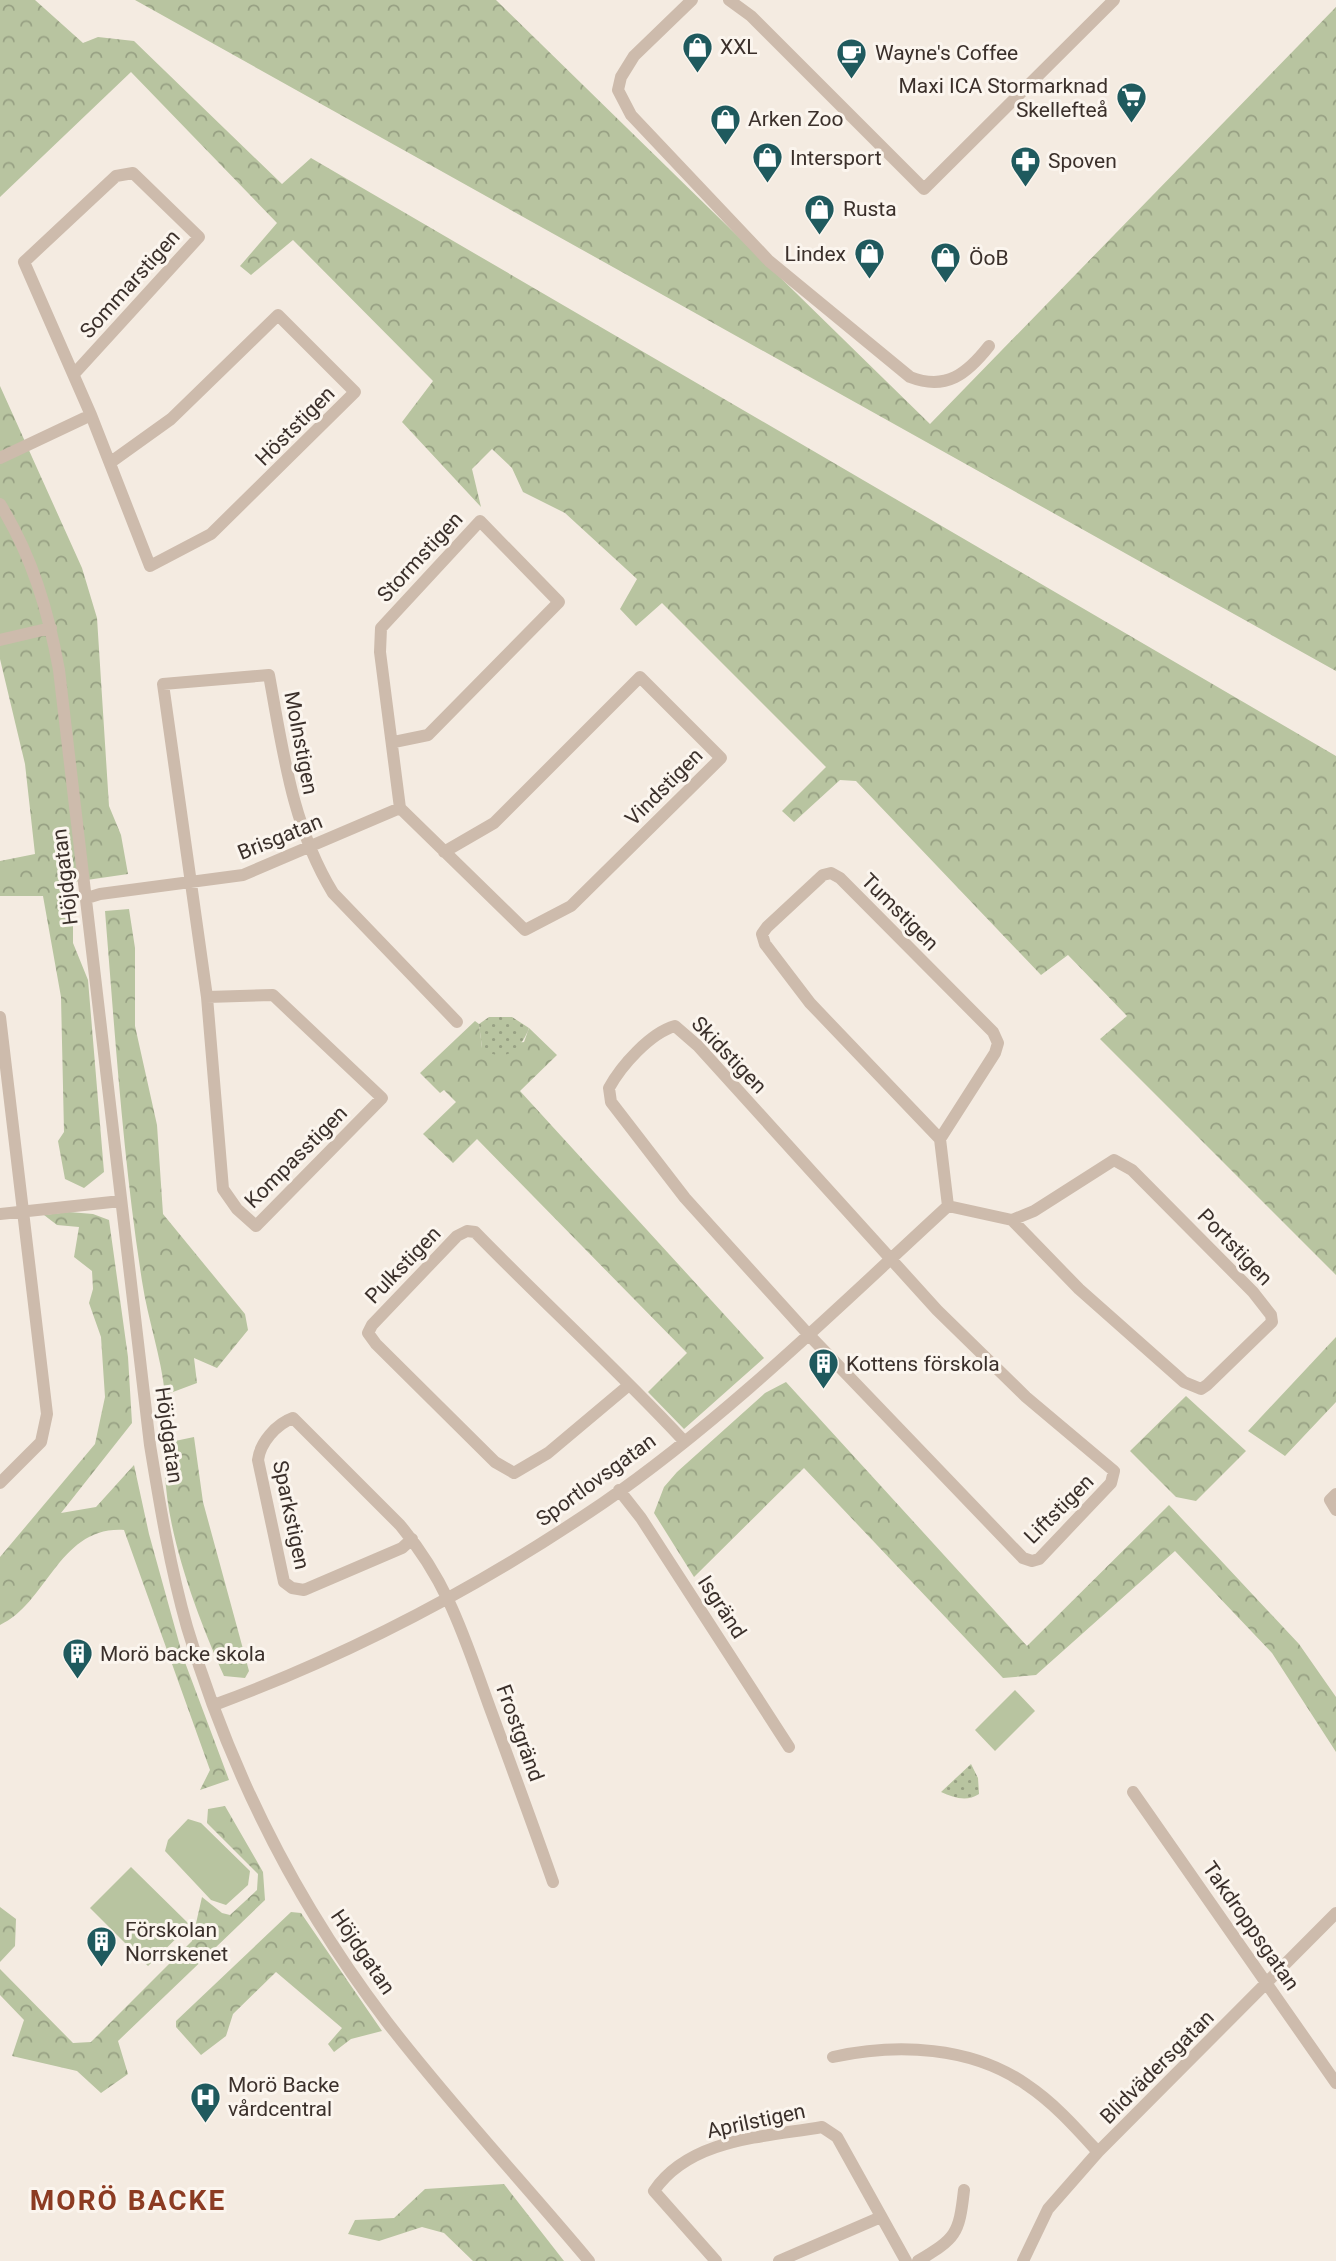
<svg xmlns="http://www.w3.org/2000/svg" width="1336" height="2261" font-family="Roboto,sans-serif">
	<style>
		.grass { fill: #b8c4a0 }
		.forest { fill: url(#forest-crowns) }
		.park { fill: url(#park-dots) }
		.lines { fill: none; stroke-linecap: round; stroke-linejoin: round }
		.minor { stroke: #cdbbac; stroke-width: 12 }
		.labels { text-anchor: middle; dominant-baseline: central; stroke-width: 6; stroke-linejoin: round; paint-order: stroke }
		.poi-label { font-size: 21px; fill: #3b302b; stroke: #fbf5ee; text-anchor: start }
		.street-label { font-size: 21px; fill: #3b302b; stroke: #fbf5ee }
		.district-label { font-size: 28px; font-weight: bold; letter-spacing: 2px; fill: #8c3b22; stroke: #fbf5ee }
	</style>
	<defs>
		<pattern id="forest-crowns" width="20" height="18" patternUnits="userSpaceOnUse" patternTransform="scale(1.75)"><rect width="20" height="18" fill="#b8c4a0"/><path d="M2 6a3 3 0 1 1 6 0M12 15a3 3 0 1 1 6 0" fill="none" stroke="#97a083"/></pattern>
		<pattern id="park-dots" width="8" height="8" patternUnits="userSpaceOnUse" patternTransform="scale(1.75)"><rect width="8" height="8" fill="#b8c4a0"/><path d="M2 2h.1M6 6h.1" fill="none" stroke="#97a083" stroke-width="1.8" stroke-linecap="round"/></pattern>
	</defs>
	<rect width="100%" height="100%" fill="#f4ebe1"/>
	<path class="grass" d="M1015 1690 1035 1711 995 1751 975 1730Z
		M188 1819 201 1823 250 1871 248 1885 226 1905 211 1900 165 1851 168 1840Z
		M131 1867 190 1925 148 1966 90 1908Z"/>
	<path class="forest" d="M0 0H35L83 43 98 37 134 41 282 184 311 158 1336 756V1275L1100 1039 1127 1016 1068 955 1041 975 856 781 840 780 794 822 782 811 826 767 662 603 636 626 620 609 637 579 565 513 523 492 512 468 492 449 472 469 481 507 402 422 433 381 293 240 251 275 240 266 277 223 131 72 0 197Z
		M135 0H496L930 424 1336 7V671Z
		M0 386 82 568 97 618 109 806 121 835 128 874 73 882V943L88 980 104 1172 84 1188 65 1179 58 1141 64 1132 61 997 43 896H0V861L35 854 25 764 0 659Z
		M129 909 135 948V1026L157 1125 163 1214 245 1314 248 1330 217 1368 194 1358 197 1383 165 1395C161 1355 148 1321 142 1281 123 1159 115 1034 105 911Z
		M475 1021 479 1024 482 1048 524 1042 529 1028 557 1055 520 1091 764 1358 684 1429 648 1392 687 1353 477 1139 453 1163 423 1134 456 1102 444 1090 440 1093 420 1073Z
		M69 1212 93 1214 109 1220 128 1357 132 1423 61 1513 96 1507 134 1465 149 1534 183 1657 229 1780 200 1790 210 1770 124 1530C59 1526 47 1604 0 1625V1557L95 1444 105 1397 101 1337 89 1303 93 1289 92 1271 74 1257 79 1227 57 1225 44 1215Z
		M1336 1337V1402L1285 1456 1248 1431Z
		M786 1382 1027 1646 1169 1505 1299 1644 1336 1697V1752L1272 1653 1175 1551 1036 1675 1003 1678 804 1468 694 1577 654 1513 664 1487 677 1472 765 1393Z
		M1186 1396 1246 1451 1196 1501 1176 1497 1130 1451Z
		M194 1437 203 1502 249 1671 245 1678 224 1676C198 1618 167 1536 165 1472 165 1462 171 1450 175 1441Z
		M225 1806 263 1872 265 1900 118 2041 128 2074 101 2093 77 2071 12 2056 24 2020 0 1995V1969L73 2043 91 2042 192 1941 202 1897 222 1913 230 1915 257 1890 258 1874 207 1823 208 1809Z
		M0 1907 16 1919 15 1946 0 1962Z
		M291 1912 301 1913 382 2031 351 2039 334 2052 328 2044 342 2028 276 1972 233 2014 226 2036 201 2055 176 2027V2021Z
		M504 2184 564 2261H473L444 2233 422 2227 379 2241 348 2234 355 2220 394 2218 425 2189Z"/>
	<path class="park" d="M489 1017H512L529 1028C521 1050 504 1065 482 1048L479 1024Z
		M971 1764 978 1778 979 1794C967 1802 954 1798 941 1792Z"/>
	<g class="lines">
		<path class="minor" d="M692 0 634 56 621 77 618 90 631 115 769 261 910 377C946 391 967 374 989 346
			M729 0 751 16 924 189 1114 0
			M74 374 199 237 133 173 116 176 24 262 91 415 150 566 211 534 355 392 278 315 171 419 111 462
			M0 458 91 415
			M0 504C32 556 48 610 59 670L150 1445C160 1506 170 1567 187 1627 229 1769 297 1904 387 2022 451 2105 522 2181 589 2261
			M0 640 51 628
			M394 742 428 735 559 602 480 521 381 628 380 652 400 808
			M400 808 525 930 571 906 721 758 640 677 494 823 444 852
			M87 898 100 894 243 875 400 808
			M207 997 273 995 382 1098 256 1226 237 1209 223 1189 207 997 163 684 269 675C283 751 292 826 333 893L457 1022
			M0 1017 47 1414 41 1442 0 1483
			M675 1026 698 1046 937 1310 1026 1397 1114 1471 1111 1483 1039 1559 1032 1561 1023 1558 808 1334 685 1198 611 1102 609 1088C621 1066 650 1033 675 1026Z
			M940 1139 810 1003 765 944 762 934 767 927 823 875 831 873 840 878 993 1032 998 1043 995 1053 940 1139 948 1206
			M948 1206 1012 1220 1034 1211 1114 1160 1132 1170 1253 1292 1271 1315 1272 1322 1207 1385 1201 1389 1184 1382 1079 1289 1012 1220
			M0 1214 121 1201
			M629 1385 548 1453 514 1473 495 1462 376 1344 368 1333 372 1325 457 1236 467 1231 475 1232C543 1302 616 1368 683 1440
			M619 1490 641 1518 789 1747
			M1336 1494 1330 1500 1336 1510
			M412 1539 402 1548 304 1590 292 1588 284 1582 258 1460C260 1443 276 1424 293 1418L400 1525C450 1585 465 1640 491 1711 512 1768 533 1825 553 1882
			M214 1705C352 1654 481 1586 603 1503 725 1419 839 1306 948 1206
			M1133 1792 1336 2083
			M833 2057C897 2043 972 2046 1027 2085 1054 2103 1076 2128 1098 2152
			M716 2261 654 2191C690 2138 765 2137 822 2127L837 2137 906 2261
			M779 2261 881 2217
			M918 2261C956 2238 959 2235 964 2190
			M1023 2261 1048 2209 1098 2152 1336 1913"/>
	</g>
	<defs>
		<symbol id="shop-pin" viewBox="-11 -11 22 30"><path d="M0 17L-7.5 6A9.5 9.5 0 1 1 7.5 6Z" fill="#1f5a5e" stroke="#fbf5ee"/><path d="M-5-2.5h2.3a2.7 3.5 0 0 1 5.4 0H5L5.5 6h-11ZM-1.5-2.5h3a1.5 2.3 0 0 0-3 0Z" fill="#fff"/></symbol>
		<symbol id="cafe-pin" viewBox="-11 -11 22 30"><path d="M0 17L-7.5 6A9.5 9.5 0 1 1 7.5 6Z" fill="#1f5a5e" stroke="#fbf5ee"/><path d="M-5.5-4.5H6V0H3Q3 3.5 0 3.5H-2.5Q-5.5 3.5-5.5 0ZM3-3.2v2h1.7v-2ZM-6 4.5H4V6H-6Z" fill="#fff"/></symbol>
		<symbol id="supermarket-pin" viewBox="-11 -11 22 30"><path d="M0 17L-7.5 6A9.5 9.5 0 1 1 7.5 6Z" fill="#1f5a5e" stroke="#fbf5ee"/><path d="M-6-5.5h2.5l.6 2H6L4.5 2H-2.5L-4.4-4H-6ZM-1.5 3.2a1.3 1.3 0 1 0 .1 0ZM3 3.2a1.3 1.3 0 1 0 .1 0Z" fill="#fff"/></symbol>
		<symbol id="pharmacy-pin" viewBox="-11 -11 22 30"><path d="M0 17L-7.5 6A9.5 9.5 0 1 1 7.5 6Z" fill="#1f5a5e" stroke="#fbf5ee"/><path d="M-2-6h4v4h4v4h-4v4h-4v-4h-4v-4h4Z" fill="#fff"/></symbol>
		<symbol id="building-pin" viewBox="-11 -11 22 30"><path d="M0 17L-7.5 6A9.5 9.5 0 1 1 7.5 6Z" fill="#1f5a5e" stroke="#fbf5ee"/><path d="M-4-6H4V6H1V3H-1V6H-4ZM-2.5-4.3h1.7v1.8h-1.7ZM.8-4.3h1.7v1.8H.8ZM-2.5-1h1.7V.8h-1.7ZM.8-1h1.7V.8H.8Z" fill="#fff"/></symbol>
		<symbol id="hospital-pin" viewBox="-11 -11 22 30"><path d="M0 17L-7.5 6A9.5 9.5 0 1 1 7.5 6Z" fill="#1f5a5e" stroke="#fbf5ee"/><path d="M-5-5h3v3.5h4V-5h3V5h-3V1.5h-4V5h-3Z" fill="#fff"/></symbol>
	</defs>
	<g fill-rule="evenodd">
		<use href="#shop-pin" x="680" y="30" width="35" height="47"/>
		<use href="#cafe-pin" x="834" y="36" width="35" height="47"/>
		<use href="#supermarket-pin" x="1114" y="80" width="35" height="47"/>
		<use href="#shop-pin" x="708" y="102" width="35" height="47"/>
		<use href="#shop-pin" x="750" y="140" width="35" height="47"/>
		<use href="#pharmacy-pin" x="1008" y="144" width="35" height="47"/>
		<use href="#shop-pin" x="802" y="192" width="35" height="47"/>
		<use href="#shop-pin" x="852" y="236" width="35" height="47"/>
		<use href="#shop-pin" x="928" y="240" width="35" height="47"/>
		<use href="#building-pin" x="806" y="1346" width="35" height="47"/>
		<use href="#building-pin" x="60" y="1636" width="35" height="47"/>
		<use href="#building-pin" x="84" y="1924" width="35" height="47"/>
		<use href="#hospital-pin" x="188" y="2080" width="35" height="47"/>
	</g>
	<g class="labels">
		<g class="poi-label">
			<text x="720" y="47">XXL</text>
			<text x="875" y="53">Wayne's Coffee</text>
			<text x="1108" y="86" text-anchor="end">Maxi ICA Stormarknad<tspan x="1108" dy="24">Skellefteå</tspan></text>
			<text x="748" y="119">Arken Zoo</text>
			<text x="790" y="158">Intersport</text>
			<text x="1048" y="161">Spoven</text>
			<text x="843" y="209">Rusta</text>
			<text x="846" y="254" text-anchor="end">Lindex</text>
			<text x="969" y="258">ÖoB</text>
			<text x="846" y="1364">Kottens förskola</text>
			<text x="100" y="1654">Morö backe skola</text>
			<text x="125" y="1930">Förskolan<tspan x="125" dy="24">Norrskenet</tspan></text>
			<text x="228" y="2085">Morö Backe<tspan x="228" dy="24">vårdcentral</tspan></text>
		</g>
		<g class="street-label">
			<text transform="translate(130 284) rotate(-48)">Sommarstigen</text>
			<text transform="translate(295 426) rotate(-45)">Höststigen</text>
			<text transform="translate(420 557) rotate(-47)">Stormstigen</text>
			<text transform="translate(301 743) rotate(79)">Molnstigen</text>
			<text transform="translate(664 787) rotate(-45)">Vindstigen</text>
			<text transform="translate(280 837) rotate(-22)">Brisgatan</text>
			<text transform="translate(65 877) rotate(-97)">Höjdgatan</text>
			<text transform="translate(900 912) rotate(45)">Tumstigen</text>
			<text transform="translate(729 1055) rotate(46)">Skidstigen</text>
			<text transform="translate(296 1157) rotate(-45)">Kompasstigen</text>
			<text transform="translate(1235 1247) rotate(46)">Portstigen</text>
			<text transform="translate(403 1265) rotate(-46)">Pulkstigen</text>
			<text transform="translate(169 1435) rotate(82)">Höjdgatan</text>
			<text transform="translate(596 1480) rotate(-36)">Sportlovsgatan</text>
			<text transform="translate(1059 1509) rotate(-45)">Liftstigen</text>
			<text transform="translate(291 1515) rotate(78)">Sparkstigen</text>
			<text transform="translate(722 1607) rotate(57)">Isgränd</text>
			<text transform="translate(520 1733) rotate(70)">Frostgränd</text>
			<text transform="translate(1251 1926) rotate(55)">Takdroppsgatan</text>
			<text transform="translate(363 1952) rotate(56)">Höjdgatan</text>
			<text transform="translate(1157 2067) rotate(-45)">Blidvädersgatan</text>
			<text transform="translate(756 2121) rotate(-12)">Aprilstigen</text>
		</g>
		<g class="district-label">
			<text x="128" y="2200">MORÖ BACKE</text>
		</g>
	</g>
</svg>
